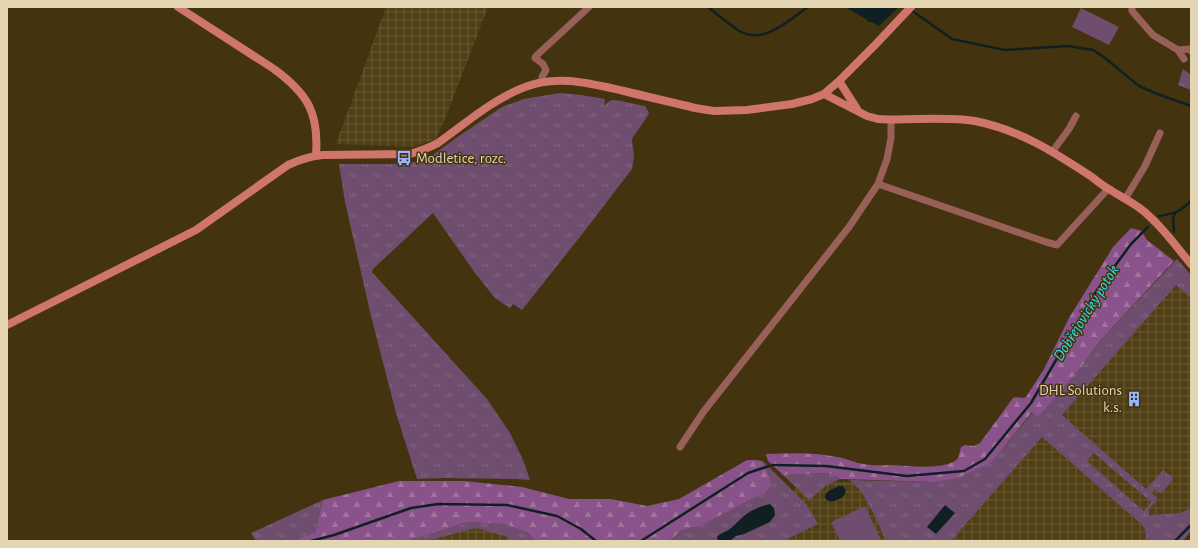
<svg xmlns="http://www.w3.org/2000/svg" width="1198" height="548" font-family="'Alegreya Sans',sans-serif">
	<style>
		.industrial { fill: url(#industrial-grid) }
		.grass { fill: url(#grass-tufts); fill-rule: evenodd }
		.forest { fill: url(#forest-firs) }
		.green { fill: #6f4d6f }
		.water { fill: #102022 }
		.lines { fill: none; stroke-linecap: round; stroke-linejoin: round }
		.stream { stroke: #102022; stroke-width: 2.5 }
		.street { stroke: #996059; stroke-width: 7 }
		.secondary { stroke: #cf756c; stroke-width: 8 }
		.labels { text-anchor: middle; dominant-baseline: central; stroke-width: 3; stroke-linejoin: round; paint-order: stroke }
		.poi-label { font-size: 15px; fill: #e4d5b3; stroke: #43340f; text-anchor: start }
		.water-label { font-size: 16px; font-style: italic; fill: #25e2f7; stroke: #43340f }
	</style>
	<defs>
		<pattern id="industrial-grid" width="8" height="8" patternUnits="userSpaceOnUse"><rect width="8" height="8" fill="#503f15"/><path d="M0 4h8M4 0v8" fill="none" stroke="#695a35"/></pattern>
		<pattern id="grass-tufts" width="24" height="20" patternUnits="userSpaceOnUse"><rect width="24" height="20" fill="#6f4d6f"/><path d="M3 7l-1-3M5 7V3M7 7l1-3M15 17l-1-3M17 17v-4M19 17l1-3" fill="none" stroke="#836681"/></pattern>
		<pattern id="forest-firs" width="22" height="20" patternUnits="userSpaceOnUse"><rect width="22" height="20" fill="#8a528a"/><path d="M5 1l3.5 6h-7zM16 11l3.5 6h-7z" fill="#a0729d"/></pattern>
	</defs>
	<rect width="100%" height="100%" fill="#43340f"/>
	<path class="industrial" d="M386 7H488L447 114 436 139 414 147 336 144Z
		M1175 267 1191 282V523L1173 541H686L811 481 953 484 996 465Z
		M511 521 543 541H349Z"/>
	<path class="grass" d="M1183 69 1191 75V90L1178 85Z
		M560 93 581 95 605 99 604 106C606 103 609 101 612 100 617 99 638 105 645 106L649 113 647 117 633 137 632 141 634 155 632 169 583 233 522 310 513 304 510 308 495 298 475 273 433 213 373 269 372 272 487 399 510 433 524 462 530 480 516 479 444 478 417 479 396 413 371 316 345 202 339 164H392L416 162 426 160 459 136 502 107 524 99Z
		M1177 259 1191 275V298L1176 285 1062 415 1146 489 1163 470 1173 478 1172 481 1161 494 1155 489 1152 493 1157 498V500L1149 509V515L1180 513 1191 508V531L1183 541H1145C1147 534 1146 529 1141 524L1042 437 951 541H886C878 523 865 490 849 480L936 482 992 462 1033 412 1038 416 1082 366 1099 342ZM1094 453 1151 502 1144 511 1087 461Z
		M762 461 766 464 807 505 818 524 783 541H669L682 530 699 526 769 476Z
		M829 473 840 479 827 485 809 500 783 475Z
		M323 500 315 532 294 541H256L251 533Z
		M468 522C494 523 516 520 536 541H509L508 537 476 528 430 540V541H407Z"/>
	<path class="forest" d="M1131 228 1142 231 1146 239 1174 261 1099 342 1082 366 1038 417 1032 412 992 462 958 478 936 482 840 479 829 473 783 475 768 461 766 454C789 453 814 452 837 457 846 458 854 463 864 464 873 466 882 465 891 465 908 466 940 470 955 461 960 458 959 452 961 447L965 445 974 446 980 443 1013 398C1017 396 1022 399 1026 397L1044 369 1069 318 1113 247Z
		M747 460H756L762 461 769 476 771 485 767 491 699 526 682 530 669 541H536L528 533 506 524 468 522 407 541H294L315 532 323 500 399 481H464L522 487 569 499H611L647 506 679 499Z"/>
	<path class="green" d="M1081 8 1119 27 1109 45 1072 27Z
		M865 506 881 540 840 541 831 522Z"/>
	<path class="water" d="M845 7H899L879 26 871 22H868L866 19Z
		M839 486H843C852 495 835 503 829 501 826 500 826 499 825 496 827 490 833 489 839 486Z
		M770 504 774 508 775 515 770 522 744 534 736 536 730 541H718L717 537C720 533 726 532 730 529 735 525 739 520 744 516 751 510 761 506 770 504Z
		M945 505 955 513 936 534 927 527Z"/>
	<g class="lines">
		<path class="stream" d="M708 7C717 14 731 26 741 32 765 44 789 20 808 7
			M911 10 952 39 1005 50 1068 46 1093 50 1105 58 1139 86 1155 93 1191 106
			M1159 216C1176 213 1178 213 1191 201
			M1174 232 1173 218 1175 213
			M772 465 826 466 907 476 964 471 985 459 1031 403 1095 293 1131 244 1148 227
			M311 541 334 535 411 508 438 504 507 505 557 516 581 529 596 541
			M641 541 748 473 769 466
			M1175 541 1191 525"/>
		<path class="street" d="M1132 7V11L1153 35 1178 50 1184 59
			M1178 50 1190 49 1191 51
			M543 82 542 77 546 70 543 64 535 58 536 56 589 7
			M1052 152 1069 129 1076 116
			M878 184 1046 242 1057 245 1108 189
			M1125 199 1145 166 1160 133
			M680 447 704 411 849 227 878 184 887 159 891 138V120"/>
		<path class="secondary" d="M178 7 274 69C308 94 319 113 316 155
			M839 81 857 109
			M824 94 867 116 878 119C910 121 943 116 975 121 1020 130 1054 152 1092 177 1097 181 1103 186 1109 189 1122 198 1138 204 1149 216 1165 230 1177 248 1191 264
			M7 325 196 230 288 165C299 160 310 156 323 155L410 154C420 151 429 148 438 143 466 123 493 99 525 87 557 74 592 84 624 91 648 97 671 102 695 108L714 111 747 110 792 104 812 99 824 94 839 81 875 45 911 7"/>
	</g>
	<defs>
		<symbol id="bus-bare" viewBox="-9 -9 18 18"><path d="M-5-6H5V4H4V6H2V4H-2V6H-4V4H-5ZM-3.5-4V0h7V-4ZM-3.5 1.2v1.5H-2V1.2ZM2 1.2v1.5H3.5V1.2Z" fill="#98b6fd" stroke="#43340f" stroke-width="2.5" paint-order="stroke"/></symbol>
		<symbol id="building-bare" viewBox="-9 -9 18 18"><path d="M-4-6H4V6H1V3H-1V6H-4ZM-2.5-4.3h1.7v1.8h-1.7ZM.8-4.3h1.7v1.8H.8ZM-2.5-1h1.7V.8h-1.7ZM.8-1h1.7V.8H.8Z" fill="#98b6fd" stroke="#43340f" stroke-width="2.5" paint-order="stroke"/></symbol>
	</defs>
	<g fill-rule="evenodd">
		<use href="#bus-bare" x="393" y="147" width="22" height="22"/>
		<use href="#building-bare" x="1123" y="388" width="22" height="22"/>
	</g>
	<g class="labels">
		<g class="poi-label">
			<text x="416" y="158">Modletice, rozc.</text>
			<text x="1122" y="390" text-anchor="end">DHL Solutions<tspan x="1122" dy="17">k.s.</tspan></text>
		</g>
		<g class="water-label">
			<text transform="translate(1086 313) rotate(-58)">Dobřejovický potok</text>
		</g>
	</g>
	<rect width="1198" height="548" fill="none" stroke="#e4d5b3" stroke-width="16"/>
</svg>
